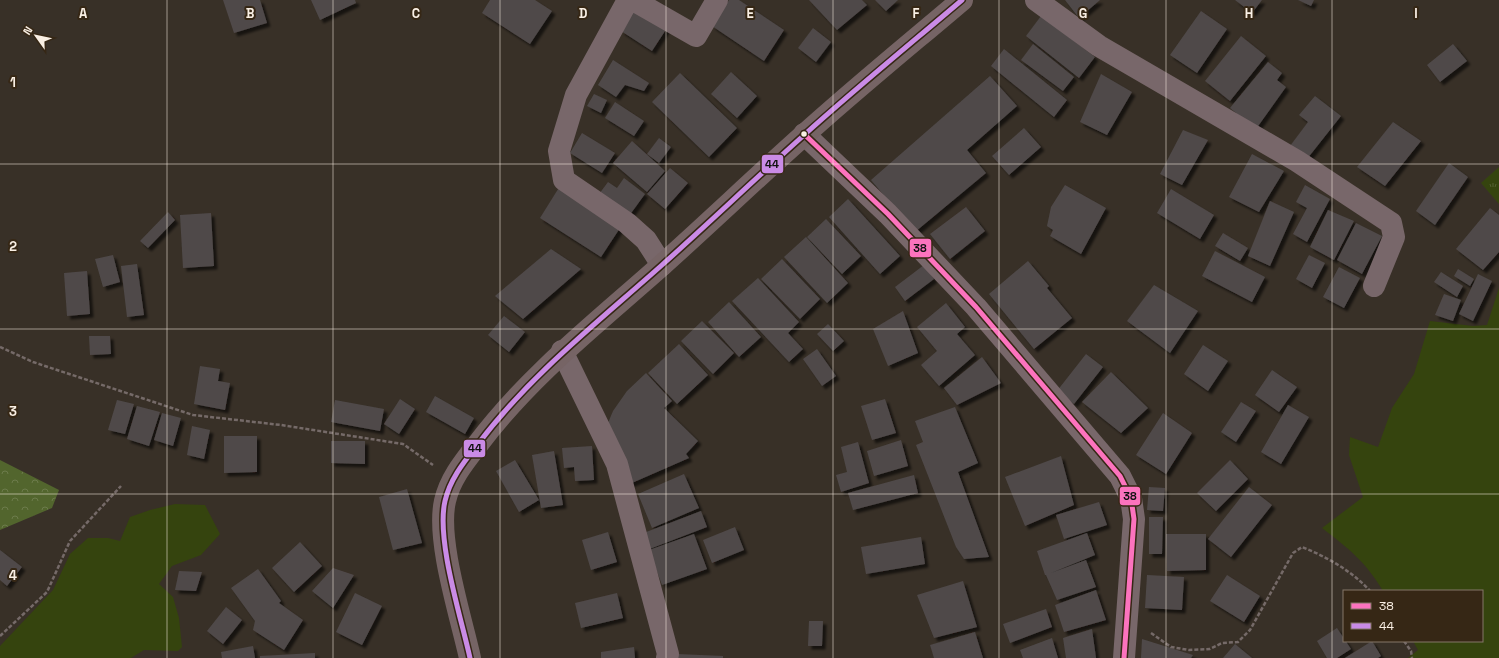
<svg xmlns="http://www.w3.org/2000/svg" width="1499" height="658" font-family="'Space Grotesk',sans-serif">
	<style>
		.green { fill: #35440e }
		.forest { fill: url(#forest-crowns) }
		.park { fill: url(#park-tufts) }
		.building { fill: #4f4949; filter: url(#shadow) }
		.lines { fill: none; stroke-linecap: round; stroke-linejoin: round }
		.path { stroke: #756a68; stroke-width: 2.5; stroke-dasharray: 4 2; stroke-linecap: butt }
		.minor { stroke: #78676a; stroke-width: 22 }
		.trunk { stroke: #766465; stroke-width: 22 }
		.bus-1-casing { stroke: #362715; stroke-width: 8 }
		.bus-2-casing { stroke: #362715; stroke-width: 8 }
		.bus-1 { stroke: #fc73be; stroke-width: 5 }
		.bus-2 { stroke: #ca8be6; stroke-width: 5 }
		.grid { fill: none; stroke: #f9efe4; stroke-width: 1; stroke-opacity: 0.55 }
		.bus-dot { fill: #f9efe4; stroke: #362715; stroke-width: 1.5 }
		.grid-label { font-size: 13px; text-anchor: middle; font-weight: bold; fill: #f9efe4; stroke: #362715; stroke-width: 4; stroke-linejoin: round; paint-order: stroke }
		.line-badge { stroke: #362715; stroke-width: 1.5 }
		.pale-badge-label { font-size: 11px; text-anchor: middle; font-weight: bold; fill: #111 }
	</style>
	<defs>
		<pattern id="forest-crowns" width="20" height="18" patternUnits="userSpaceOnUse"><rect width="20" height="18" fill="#52652d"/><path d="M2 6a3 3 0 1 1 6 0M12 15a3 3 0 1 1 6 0" fill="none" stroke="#6c7b4b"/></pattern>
		<pattern id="park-tufts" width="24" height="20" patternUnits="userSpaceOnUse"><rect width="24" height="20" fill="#35440e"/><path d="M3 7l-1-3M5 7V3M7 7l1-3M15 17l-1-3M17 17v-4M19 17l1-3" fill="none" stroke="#535f31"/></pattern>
		<filter id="shadow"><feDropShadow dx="3.5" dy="3.5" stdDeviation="1" flood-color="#0009"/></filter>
	</defs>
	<rect width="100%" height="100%" fill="#383027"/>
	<path class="green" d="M1499 288V658H1408L1418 650 1413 641H1482V591H1383C1366 562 1348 548 1322 528L1363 497 1349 455 1350 437 1378 447 1392 408 1414 374 1430 321 1473 326 1487 325Z
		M175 504 205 505 220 534 201 555 172 566 159 584 173 597 179 618 182 647 178 651 144 650 131 658H0V646L53 590 70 554 88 538H108L120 541 130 517 150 510Z"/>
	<path class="forest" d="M0 460 59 490 52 508 0 530Z"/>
	<path class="park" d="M1499 167V204L1481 183Z"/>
	<path class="building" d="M223 0H260L267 23 234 33Z
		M311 0H355L356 3 320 20Z
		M490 0H535L552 11 530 44 482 13Z
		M729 0H739L784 30 764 61 712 26Z
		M809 0H862L867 5 837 30Z
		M875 0H898L886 11Z
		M1065 0H1100L1079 18Z
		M1235 0H1262L1252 13Z
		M1298 0H1314L1311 6Z
		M636 8 667 28 652 51 621 31Z
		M1201 11 1227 29 1197 73 1170 55Z
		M1041 16 1095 57 1079 78 1026 36Z
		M813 28 831 42 816 62 798 48Z
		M1241 36 1266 56 1230 101 1205 81Z
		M1033 44 1074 77 1063 91 1021 60Z
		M1453 44 1467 61 1440 82 1427 65Z
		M1004 49 1067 100 1054 117 991 66Z
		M613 60 649 83 644 91 625 85 616 97 598 85Z
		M1268 62 1282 73 1277 80 1286 87 1256 129 1230 108Z
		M731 72 757 96 737 118 711 94Z
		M680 73 737 128 709 157 652 102Z
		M1101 74 1132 92 1107 135 1080 122Z
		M990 76 1017 106 967 150 986 173 915 232 871 180Z
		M594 94 607 100 601 113 587 106Z
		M1315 96 1341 116 1307 159 1290 146 1308 122 1299 115Z
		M615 102 644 121 634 136 605 118Z
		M1393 122 1421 141 1385 186 1357 167Z
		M1024 128 1041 147 1009 175 992 156Z
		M1183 130 1208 140 1182 185 1160 174Z
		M582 133 615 153 602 173 570 153Z
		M659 138 671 147 659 163 647 154Z
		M632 141 665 171 647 192 613 163Z
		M1252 154 1284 171 1259 212 1229 197Z
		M1449 163 1468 177 1435 225 1416 211Z
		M670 168 688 183 665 209 647 194Z
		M624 178 645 194 629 216 599 194 608 182 617 188Z
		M1065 185 1106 208 1081 254 1050 236 1053 230 1047 226 1051 207Z
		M1305 185 1330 199 1307 242 1293 234 1307 208 1296 202Z
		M560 186 622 225 601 257 540 218Z
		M1171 189 1214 215 1200 239 1157 213Z
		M848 199 900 256 880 274 829 217Z
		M1270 201 1294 212 1270 266 1248 256Z
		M966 207 985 231 950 259 930 234Z
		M1490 208 1499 215V252L1483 270 1456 249Z
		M1328 210 1354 221 1334 260 1310 247Z
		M168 212 175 220 148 248 140 241Z
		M211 213 214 266 183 268 180 215Z
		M826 219 861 256 842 274 807 237Z
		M1356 223 1382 236 1362 274 1337 260Z
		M1223 233 1248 248 1240 261 1215 246Z
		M806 237 848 283 827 303 784 257Z
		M551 249 581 269 523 319 495 296Z
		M1215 251 1265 277 1252 302 1202 276Z
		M113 255 120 282 103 287 95 259Z
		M1309 255 1325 263 1312 288 1296 279Z
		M782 259 820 299 800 319 761 279Z
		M1028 261 1049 286 1047 288 1072 318 1034 349 989 294Z
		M137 264 144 315 127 317 121 266Z
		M924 265 934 279 905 301 895 287Z
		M1339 267 1360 278 1344 308 1323 297Z
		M1458 269 1474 279 1470 286 1454 276Z
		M87 271 90 314 67 316 64 273Z
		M1441 272 1463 286 1457 297 1434 282Z
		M1478 274 1492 281 1473 321 1459 314Z
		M758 278 799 322 788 333 803 349 789 362 732 301Z
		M1154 285 1198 311 1170 353 1127 321Z
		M1444 294 1461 300 1453 321 1435 315Z
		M729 302 761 337 739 357 708 322Z
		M946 303 965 327 957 334 975 355 939 386 921 365 937 351 917 327Z
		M903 311 918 353 888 366 873 329Z
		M504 316 525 332 509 352 488 335Z
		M702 321 734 353 713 374 681 341Z
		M828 324 844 341 833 351 817 334Z
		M89 336H110L111 354 90 355Z
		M679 344 708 375 677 404 648 373Z
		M1203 345 1228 361 1208 391 1184 374Z
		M817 349 836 376 822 386 803 359Z
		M1086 354 1103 367 1074 404 1057 391Z
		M982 357 1001 383 957 405 944 388Z
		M200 366 220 369 218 381 230 383 225 410 194 404Z
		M1272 370 1297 387 1279 412 1255 395Z
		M1111 372 1148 408 1121 433 1082 402Z
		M646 373 672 401 664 408 698 441 686 454 689 458 625 486 608 423 613 411 627 391Z
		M435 396 474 418 465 434 426 412Z
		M400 399 415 409 399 434 384 424Z
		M885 399 896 433 872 440 861 406Z
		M117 400 134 404 125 434 108 430Z
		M335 400 384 409 380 431 331 422Z
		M1241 402 1256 411 1236 442 1221 432Z
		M1288 405 1309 417 1281 464 1261 452Z
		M137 406 160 412 149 446 127 439Z
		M955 407 978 463 958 472 989 557 964 559 956 547 916 445 923 442 915 421Z
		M162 413 181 418 173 446 154 440Z
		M1163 413 1192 433 1166 474 1136 455Z
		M192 426 210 430 204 459 187 455Z
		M224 436H257V472L224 473Z
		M901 440 908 466 874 476 867 451Z
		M331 441H365V464L331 463Z
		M858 442 869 483 841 492 836 475 847 472 841 447Z
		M592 446 594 480 575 481 574 467 564 468 562 448Z
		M554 451 563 505 541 508 532 455Z
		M1061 456 1074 505 1025 526 1005 477Z
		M515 460 539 500 519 512 496 471Z
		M1230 460 1248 479 1216 511 1197 493Z
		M684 474 699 508 652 528 638 494Z
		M914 475 918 493 853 510 848 493Z
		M1149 487 1165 488 1163 511 1147 510Z
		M1249 487 1272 505 1231 557 1208 539Z
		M407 489 422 543 393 550 379 497Z
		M1099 502 1107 525 1064 539 1056 515Z
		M701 511 707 527 647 550 641 534Z
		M1149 517H1163L1162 554H1149Z
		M735 527 744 550 712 563 703 540Z
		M608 532 617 562 591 570 582 540Z
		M1087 533 1095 555 1051 573 1086 560 1096 587 1057 600 1046 575H1045L1037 551Z
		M694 534 707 569 662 585 649 550Z
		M1166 534H1206V570L1167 571Z
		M921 537 925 564 866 574 861 547Z
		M300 542 322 566 294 592 272 568Z
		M0 550 22 567 7 586 0 580Z
		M333 568 354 575 333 608 312 591Z
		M258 569 281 601 279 603 303 620 284 650 253 630 255 621 231 588Z
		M179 571 202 572 196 591 175 590Z
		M1147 575 1184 577 1182 610 1145 608Z
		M1227 575 1260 596 1244 622 1210 601Z
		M963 581 977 627 934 638 917 595Z
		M1096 590 1106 620 1064 632 1055 605Z
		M355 593 382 606 362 645 336 632Z
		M617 593 623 618 581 628 575 603Z
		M226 607 242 620 223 644 207 631Z
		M1046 609 1052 627 1010 643 1003 624Z
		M809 621H823L822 646H808Z
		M1337 628 1351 649 1337 658H1327L1317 641Z
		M1092 629 1096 658H1066L1063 638Z
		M975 632 983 658H934L930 645Z
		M1052 638 1058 658H1023L1020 650Z
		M1142 639 1193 655 1191 658H1141Z
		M1372 641 1381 656 1378 658H1345Z
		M1235 644 1252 658H1223Z
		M253 646 255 658H222L221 652Z
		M634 647 635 658H601V652Z
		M315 653V658H260V656Z
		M677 654 723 656V658H677Z"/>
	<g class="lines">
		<path class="path" d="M0 347 33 362 193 415 281 425 403 444 433 465
			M1151 633 1171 647 1189 650 1210 649 1222 643 1238 642 1250 630 1293 553 1302 547C1327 557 1352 571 1370 591
			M0 636 47 592 70 541 121 486
			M1404 641 1411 651 1412 658"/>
		<path class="minor" d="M628 0 576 95 559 151 564 180 627 223 646 240 662 265
			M633 0 696 36 717 0
			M1036 0 1099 46 1297 161 1391 223 1394 237 1374 286
			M804 134 888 214 976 307 1120 476 1131 498 1134 519 1124 658
			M562 351 617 464 668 654 667 658"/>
		<path class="trunk" d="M470 658C461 617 436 540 445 501 450 479 464 462 478 444 530 375 598 322 662 265 710 222 756 178 803 136 855 89 909 45 962 0"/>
		<defs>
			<path id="bus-1" d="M804 134 888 214 976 307 1120 476 1131 498 1134 519 1124 658"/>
			<path id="bus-2" d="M470 658C461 617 436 540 445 501 450 479 464 462 478 444 530 375 598 322 662 265 710 222 756 178 803 136 855 89 909 45 962 0"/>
		</defs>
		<use href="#bus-1" class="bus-1-casing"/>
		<use href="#bus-2" class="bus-2-casing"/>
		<use href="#bus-1" class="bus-1"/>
		<use href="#bus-2" class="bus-2"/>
	</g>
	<path class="grid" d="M167 0V658M333 0V658M500 0V658M666 0V658M833 0V658M999 0V658M1166 0V658M1332 0V658M0 164H1499M0 329H1499M0 494H1499"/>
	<circle class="bus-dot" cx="804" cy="134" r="3.5"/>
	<g class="grid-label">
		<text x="83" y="18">A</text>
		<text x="250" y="18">B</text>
		<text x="416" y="18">C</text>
		<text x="583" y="18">D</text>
		<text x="750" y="18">E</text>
		<text x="916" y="18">F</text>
		<text x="1083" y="18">G</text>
		<text x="1249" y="18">H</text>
		<text x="1416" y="18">I</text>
		<text x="13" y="87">1</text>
		<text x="13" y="251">2</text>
		<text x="13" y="416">3</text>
		<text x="13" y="580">4</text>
	</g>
	<g class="line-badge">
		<rect x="761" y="154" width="23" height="20" rx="4" fill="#ca8be6"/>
		<rect x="909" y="238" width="23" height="20" rx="4" fill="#fc73be"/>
		<rect x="463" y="439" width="23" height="19" rx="4" fill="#ca8be6"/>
		<rect x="1119" y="486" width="22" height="20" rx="4" fill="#fc73be"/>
	</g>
	<g class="pale-badge-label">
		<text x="772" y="168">44</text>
		<text x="920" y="252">38</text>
		<text x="475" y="452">44</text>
		<text x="1130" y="500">38</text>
	</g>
	<rect x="1343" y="590" width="140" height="52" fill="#362715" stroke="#847768"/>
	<rect x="1351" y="603" width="20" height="6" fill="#fc73be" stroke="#847768"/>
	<text x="1379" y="610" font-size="12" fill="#f9efe4">38</text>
	<rect x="1351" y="623" width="20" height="6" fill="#ca8be6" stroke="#847768"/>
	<text x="1379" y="630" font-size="12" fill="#f9efe4">44</text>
	<g transform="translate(36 36) rotate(303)" stroke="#362715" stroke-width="3" paint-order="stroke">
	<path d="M0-3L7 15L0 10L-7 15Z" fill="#f9efe4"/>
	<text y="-6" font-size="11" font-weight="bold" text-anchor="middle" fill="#f9efe4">N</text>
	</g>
</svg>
